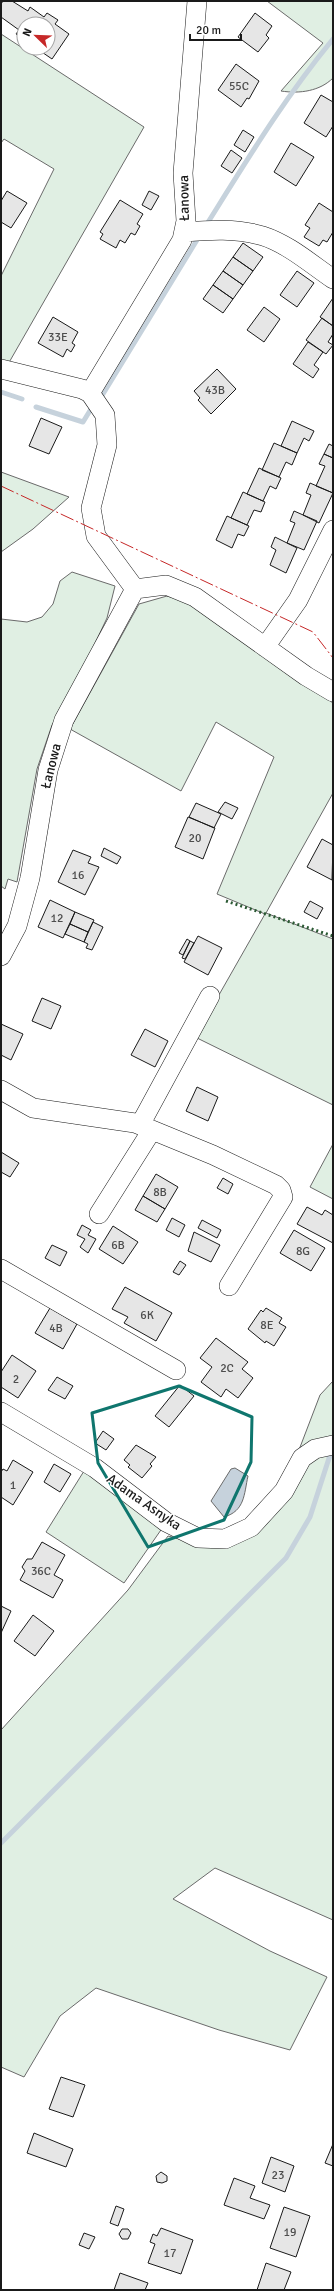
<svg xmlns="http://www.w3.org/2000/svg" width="334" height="2291" font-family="Signika,sans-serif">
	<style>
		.green { fill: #e0efe3; stroke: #6a6a6a }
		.water { fill: #c6d2dc; stroke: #6a6a6a }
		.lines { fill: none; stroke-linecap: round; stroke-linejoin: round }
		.stream { stroke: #c6d2dc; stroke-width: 5 }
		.building { fill: #e6e6e6; stroke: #1a1a1a }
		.minor-casing { stroke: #1a1a1a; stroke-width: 20 }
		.minor { stroke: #fff; stroke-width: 19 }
		.hedge { stroke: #2b5a34; stroke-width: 3; stroke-dasharray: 2 3; stroke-linecap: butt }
		.power { stroke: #c62828; stroke-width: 1; stroke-dasharray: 14 3 2 3; stroke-linecap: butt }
		.marked { fill: none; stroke: #0f766e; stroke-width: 3; stroke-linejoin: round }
		.labels { text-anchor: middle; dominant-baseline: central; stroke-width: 3; stroke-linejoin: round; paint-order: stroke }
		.number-label { font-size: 12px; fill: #4d4d4d }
		.street-label { font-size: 14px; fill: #1a1a1a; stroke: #fff }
	</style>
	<rect width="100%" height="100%" fill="#fff"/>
	<path class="green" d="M267 1H333V78C320 91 300 94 281 91L323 43Z
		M1 34 144 127 7 366 1 365V276L54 169 4 139 1 143Z
		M1 472 69 497 33 529 1 552Z
		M72 572 115 586 107 618 75 685 52 725 37 769 17 882 8 879 5 889 1 886V619L27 622 42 617 53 604 60 581Z
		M167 596 193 603 333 703V793L266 913 333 939V1105L195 1037 265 914 217 894 274 757 216 722 181 791 70 729 139 604Z
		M333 1144V1199L310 1187Z
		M333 1381V1920L215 1868 173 1899 270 1951 327 1977 290 2050 219 2030 96 1988 60 2016 24 2077 1 2067V1730L128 1590 168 1536 196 1543 227 1544 289 1476 320 1395Z
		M84 1471 163 1527 124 1583 46 1532Z"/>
	<path class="water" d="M235 1468 248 1476C244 1494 245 1511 224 1517L211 1501 231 1469Z"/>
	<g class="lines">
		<path class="stream" d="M207 224C247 160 285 97 333 39
			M1 392 22 399
			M103 394 200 235
			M36 407 83 422 91 409
			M1 1843 286 1558 310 1517 331 1452"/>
	</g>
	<path class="building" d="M3 1H12L28 11 30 7 44 17 47 13 58 20 55 24 69 34 52 59 36 48H48V24H24V40L16 34 19 30 1 17V4Z
		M255 13 272 26 266 35 269 38 258 52 238 37Z
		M236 64 259 81 249 99 247 98 241 107 218 90Z
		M321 95 333 102V126L326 137 304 123Z
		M243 130 254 137 245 152 234 145Z
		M291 143 314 157 296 186 274 172Z
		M231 150 242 158 232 173 221 166Z
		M7 191 27 203 11 228 1 222V201Z
		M149 191 159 196 151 210 142 205Z
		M120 200 143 214 137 224 140 226 135 235 131 233 125 243 120 240 116 248 100 239 103 234 100 232Z
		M319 203 333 212V232L327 242 323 240 319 246 304 237 310 228 305 225Z
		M243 243 263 257 253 271 233 257Z
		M233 257 253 271 243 285 223 271Z
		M223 271 243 285 233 299 213 285Z
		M297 271 314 283 297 307 280 295Z
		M213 285 233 299 223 313 203 299Z
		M333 298V326L320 317Z
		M264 307 280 319 264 342 247 330Z
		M53 317 78 332 72 343 75 345 71 352 67 349 63 357 38 343Z
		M322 318 333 326V334L328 342 333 345 326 354 306 340Z
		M308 342 323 352 314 365 319 369 313 378 293 364Z
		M217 369 236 389 211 414 198 400 200 398 194 391Z
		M41 418 62 427 49 454 29 446Z
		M292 421 314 431 309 441 304 438 297 453 281 446Z
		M274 443 297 453 292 465 286 462 279 477 262 470Z
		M329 444 333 446V458L324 454Z
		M324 454 333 458V493L316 486 325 466 319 464Z
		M259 468 281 478 276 489 270 486 263 501 247 494Z
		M310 483 333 493 319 523 303 515 311 495 306 493Z
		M243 492 265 502 261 512 254 510 247 525 231 518Z
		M294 511 317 521 304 550 287 543 295 523 290 521Z
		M227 516 249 526 244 536 238 534 232 548 216 540Z
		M275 537 297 548 286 573 270 565 276 550 271 547Z
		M225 802 238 808 232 819 218 812Z
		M196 803 221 814 214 828 189 817Z
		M188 817 215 828 203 859 175 847Z
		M322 839 333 845 332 880 307 867Z
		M104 848 121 857 117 864 101 856Z
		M73 850 91 857 88 863 99 867 85 895 58 882Z
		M50 900 75 912 63 938 38 927Z
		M310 901 323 908 317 919 304 912Z
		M75 912 94 920 88 932 70 924Z
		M93 922 103 927 92 950 86 948 88 944 84 942Z
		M70 924 88 932 84 942 65 934Z
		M198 936 222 948 208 975 184 962Z
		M187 939 190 941 183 955 179 953Z
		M190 941 194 943 185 959 182 958Z
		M42 998 61 1006 51 1029 32 1021Z
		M1 1024 23 1034 11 1060 1 1055Z
		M145 1029 168 1041 155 1067 131 1055Z
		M197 1087 218 1097 208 1121 186 1111Z
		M1 1152 19 1163 10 1177 1 1172Z
		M156 1174 178 1187 165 1209 143 1196Z
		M223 1178 233 1184 228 1194 217 1188Z
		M143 1196 165 1209 157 1222 135 1210Z
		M307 1207 322 1215 325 1210 333 1215V1243L297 1224Z
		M172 1218 185 1225 179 1237 166 1230Z
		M202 1220 221 1230 217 1238 198 1228Z
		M82 1225 91 1230 88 1235 96 1239 88 1253 80 1247 85 1239 77 1235Z
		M113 1226 138 1242 123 1264 99 1249Z
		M294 1230 325 1248 311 1271 280 1253Z
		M194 1232 220 1245 211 1262 188 1251Z
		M52 1245 67 1252 60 1266 45 1258Z
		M180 1261 186 1265 179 1275 173 1272Z
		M125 1287 172 1313 156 1341 124 1323 128 1317 112 1309Z
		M50 1308 77 1324 63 1349 35 1333Z
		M266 1308 282 1318 279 1323 286 1327 274 1346 266 1341 265 1343 248 1329 261 1310 263 1312Z
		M216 1338 248 1362 242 1369 253 1378 238 1398 226 1389 221 1397 201 1382 212 1367 200 1358Z
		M12 1355 36 1371 18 1398 1 1387V1372Z
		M57 1377 73 1386 65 1399 48 1390Z
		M180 1385 194 1396 169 1427 155 1416Z
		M103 1431 114 1439 106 1450 95 1443Z
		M136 1445 156 1457 150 1464 152 1466 142 1478 128 1467 130 1465 124 1460Z
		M13 1460 33 1472 13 1505 1 1497V1472L3 1469 7 1471Z
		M54 1464 71 1474 60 1492 44 1482Z
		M42 1542 65 1555 54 1575 63 1580 53 1598 20 1580 25 1571 22 1567 27 1559H32Z
		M1 1606 11 1611 1 1633Z
		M33 1615 54 1631 35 1656 14 1641Z
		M61 2077 85 2085 73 2117 49 2109Z
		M34 2133 73 2149 66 2167 27 2153Z
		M333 2144V2166L325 2163Z
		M271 2157 294 2166 285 2192 262 2183Z
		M161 2172 167 2176V2181L162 2183 157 2182 156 2176Z
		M234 2178 255 2186 250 2198 270 2205 264 2219 224 2205Z
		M116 2206 124 2209 118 2226 110 2223Z
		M284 2207 310 2216 296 2257 270 2248Z
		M161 2228 193 2240 181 2274 148 2263 155 2244 150 2242 153 2234 157 2236Z
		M122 2229H128L131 2233 128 2239H122L119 2234Z
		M84 2233 95 2237 89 2249 79 2245Z
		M266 2263 291 2272 284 2290H257Z
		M120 2273 148 2283 145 2290H114Z"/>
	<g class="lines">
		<defs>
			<path id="minor" d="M184 232C209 230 237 228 263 236 288 244 311 264 333 279
				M1 369 82 389 90 393
				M135 589 96 536 91 508 107 445 105 415 90 393 182 240 186 221 183 173 197 1
				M135 589 166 585 195 597 306 676 333 692
				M265 647 298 600 333 530
				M1 956 17 926 30 878 48 770 64 720 135 589
				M1 1090 33 1108 135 1123 213 1155 276 1185 281 1190 283 1197 229 1286
				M140 1125 210 996
				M99 1214 152 1130
				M1 1269 176 1370
				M1 1412 95 1468 166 1522 198 1538 225 1539 251 1527 284 1491 302 1458 315 1449 333 1445"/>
		</defs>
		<use href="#minor" class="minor-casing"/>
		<use href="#minor" class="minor"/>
		<path class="hedge" d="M226 901 333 936"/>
		<path class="power" d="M1 486 313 632 333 658"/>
	</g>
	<path class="marked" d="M179 1386 252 1417 251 1462 224 1520 148 1547 98 1463 92 1413Z"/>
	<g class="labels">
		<g class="number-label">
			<text x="239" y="86">55C</text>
			<text x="58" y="337">33E</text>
			<text x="215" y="390">43B</text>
			<text x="195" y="838">20</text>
			<text x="78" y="875">16</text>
			<text x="57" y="918">12</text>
			<text x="160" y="1192">8B</text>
			<text x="118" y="1245">6B</text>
			<text x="303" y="1251">8G</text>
			<text x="147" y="1315">6K</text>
			<text x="267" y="1325">8E</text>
			<text x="56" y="1328">4B</text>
			<text x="227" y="1368">2C</text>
			<text x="16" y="1379">2</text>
			<text x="13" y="1485">1</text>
			<text x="41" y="1571">36C</text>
			<text x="278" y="2175">23</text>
			<text x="290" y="2232">19</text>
			<text x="170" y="2253">17</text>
		</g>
		<g class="street-label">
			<text transform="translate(184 198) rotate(-91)">Łanowa</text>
			<text transform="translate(51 766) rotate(-76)">Łanowa</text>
			<text transform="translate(144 1502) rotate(35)">Adama Asnyka</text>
		</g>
	</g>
	<rect width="334" height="2291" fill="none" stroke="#1a1a1a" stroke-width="4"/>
	<g transform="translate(36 36) rotate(293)"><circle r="19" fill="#ffffff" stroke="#a3a3a3"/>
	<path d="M0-3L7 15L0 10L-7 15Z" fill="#c62828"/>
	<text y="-6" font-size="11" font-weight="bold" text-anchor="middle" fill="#1a1a1a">N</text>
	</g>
	<path d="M190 34v6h51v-6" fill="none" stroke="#1a1a1a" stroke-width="2"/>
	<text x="196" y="34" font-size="12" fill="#1a1a1a" stroke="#ffffff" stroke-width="3" paint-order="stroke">20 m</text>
</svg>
